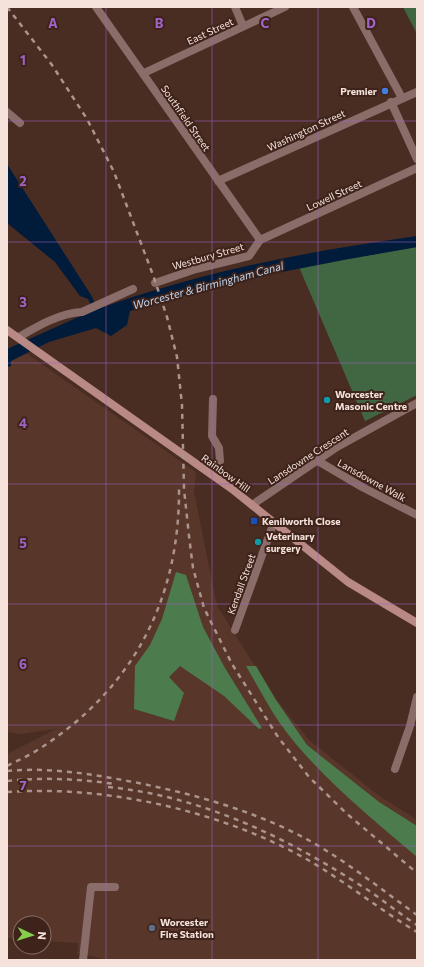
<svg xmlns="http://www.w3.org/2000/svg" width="424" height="967" font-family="Commissioner,sans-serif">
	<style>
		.built { fill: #58362a }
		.green { fill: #416642 }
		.forest { fill: #4c7b4e }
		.water { fill: #011b3a }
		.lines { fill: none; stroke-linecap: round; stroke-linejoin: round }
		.street { stroke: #8a6c69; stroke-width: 8 }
		.secondary { stroke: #b88985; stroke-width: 8 }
		.rail { stroke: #ab948c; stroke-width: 2.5; stroke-dasharray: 5 5; stroke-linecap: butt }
		.grid { fill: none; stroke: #a063c7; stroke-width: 1; stroke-opacity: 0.55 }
		.shop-dot { fill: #3f7fe0; stroke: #3e231a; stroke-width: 1.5 }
		.culture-dot { fill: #0f9aa8; stroke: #3e231a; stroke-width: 1.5 }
		.transit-dot { fill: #1a4fb4; stroke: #3e231a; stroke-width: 1.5 }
		.service-dot { fill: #5c6f8a; stroke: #3e231a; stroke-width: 1.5 }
		.labels { text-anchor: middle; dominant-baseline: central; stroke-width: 4; stroke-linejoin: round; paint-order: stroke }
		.street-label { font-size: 10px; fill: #f5e2db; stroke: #3e231a }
		.poi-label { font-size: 10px; font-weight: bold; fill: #f5e2db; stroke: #3e231a; text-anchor: start }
		.water-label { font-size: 11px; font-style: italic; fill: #bed4f1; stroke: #3e231a }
		.grid-label { font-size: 13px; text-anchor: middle; font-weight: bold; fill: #a063c7; stroke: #3e231a; stroke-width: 4; stroke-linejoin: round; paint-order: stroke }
	</style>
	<rect width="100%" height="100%" fill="#492d23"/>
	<path class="built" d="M26 353 196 472 194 492 217 606 276 699 309 740 378 795 417 820V960H108L77 953 78 943 44 941V923H20V939L7 938V754L56 729 20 734 7 732V367L11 366V361Z"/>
	<path class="green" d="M403 7H417V34Z
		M417 247V395L365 421 299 267Z"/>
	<path class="forest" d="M176 572 186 575 203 627 225 668 262 728 259 729 224 696 180 666 169 677 184 693 174 721 134 709 135 666 150 645 162 619Z
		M246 666H256L276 700 307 745 379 802 417 826V857C370 817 315 773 279 722 267 704 257 685 246 666Z"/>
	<path class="water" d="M7 164 91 295 98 309C200 272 309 251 417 236V247C320 264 224 281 130 311L127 325 111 336 96 328 49 342 11 361V366L7 367V349L94 310 88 299 80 296 55 262 7 223Z"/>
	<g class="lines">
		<path class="street" d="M96 7 260 240
			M235 7 243 26
			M353 7 402 98
			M144 73 285 7
			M391 102 417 159
			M7 112 20 123
			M218 181 417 92
			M260 240 417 168
			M155 283 196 269 249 256 260 240
			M19 337C38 326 60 313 82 312L133 289
			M318 461 362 487 417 515
			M211 474 220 461 219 448 212 436 213 399
			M252 505 337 447 417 403
			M235 630 274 522
			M395 769 410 726 417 697
			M83 960 91 887H115"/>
		<path class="secondary" d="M7 330 232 489 348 582 417 623"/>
		<path class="rail" d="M7 7 52 65 87 119 114 172 153 275 167 317 177 357 182 405 184 489 189 536 193 568 204 608 232 664 278 737 309 777 346 813 417 873
			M7 766C18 760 29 756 39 749 133 689 180 599 179 488
			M7 771C50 767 91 774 133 782 189 793 245 808 297 834 340 856 378 887 417 915
			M7 781C43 777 79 779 115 784
			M108 787C201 796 286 837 363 887 381 898 398 913 417 925
			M7 792C106 785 222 811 308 860 346 882 380 910 417 932"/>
	</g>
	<path class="grid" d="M106 7V960M212 7V960M318 7V960M7 121H417M7 242H417M7 363H417M7 484H417M7 604H417M7 725H417M7 846H417"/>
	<circle class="shop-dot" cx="385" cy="91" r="4"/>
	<g class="culture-dot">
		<circle cx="327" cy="400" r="4"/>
		<circle cx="258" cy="542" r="4"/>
	</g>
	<rect class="transit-dot" x="250" y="517" width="8" height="8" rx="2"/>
	<circle class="service-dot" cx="152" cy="928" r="4"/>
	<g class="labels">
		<g class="street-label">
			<text transform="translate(210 31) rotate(-25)">East Street</text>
			<text transform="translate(186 118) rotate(55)">Southfield Street</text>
			<text transform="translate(306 130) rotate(-25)">Washington Street</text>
			<text transform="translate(334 195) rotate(-25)">Lowell Street</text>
			<text transform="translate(208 256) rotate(-16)">Westbury Street</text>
			<text transform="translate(308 456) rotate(-33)">Lansdowne Crescent</text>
			<text transform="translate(226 473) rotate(36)">Rainbow Hill</text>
			<text transform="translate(372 480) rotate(29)">Lansdowne Walk</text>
			<text transform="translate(241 584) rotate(-70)">Kendall Street</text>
		</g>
		<g class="poi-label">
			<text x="377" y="91" text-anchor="end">Premier</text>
			<text x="335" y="394">Worcester<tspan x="335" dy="12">Masonic Centre</tspan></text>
			<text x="262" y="521">Kenilworth Close</text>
			<text x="266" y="536">Veterinary<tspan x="266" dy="12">surgery</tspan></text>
			<text x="160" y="922">Worcester<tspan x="160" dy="12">Fire Station</tspan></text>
		</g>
		<g class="water-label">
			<text transform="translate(208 285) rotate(-15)">Worcester &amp; Birmingham Canal</text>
		</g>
	</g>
	<g class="grid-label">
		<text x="53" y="28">A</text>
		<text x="159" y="28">B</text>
		<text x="265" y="28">C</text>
		<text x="371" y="28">D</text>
		<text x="23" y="65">1</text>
		<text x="23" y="186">2</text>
		<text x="23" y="307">3</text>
		<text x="23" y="428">4</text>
		<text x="23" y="548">5</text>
		<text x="23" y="669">6</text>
		<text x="23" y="790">7</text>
	</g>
	<rect width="424" height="967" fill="none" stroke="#f5e2db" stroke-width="16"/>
	<g transform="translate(32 935) rotate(94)"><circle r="19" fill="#3e231a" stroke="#876f67"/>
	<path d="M0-3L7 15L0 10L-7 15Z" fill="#86cf4c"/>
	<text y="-6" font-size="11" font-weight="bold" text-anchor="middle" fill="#f5e2db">N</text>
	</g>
</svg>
